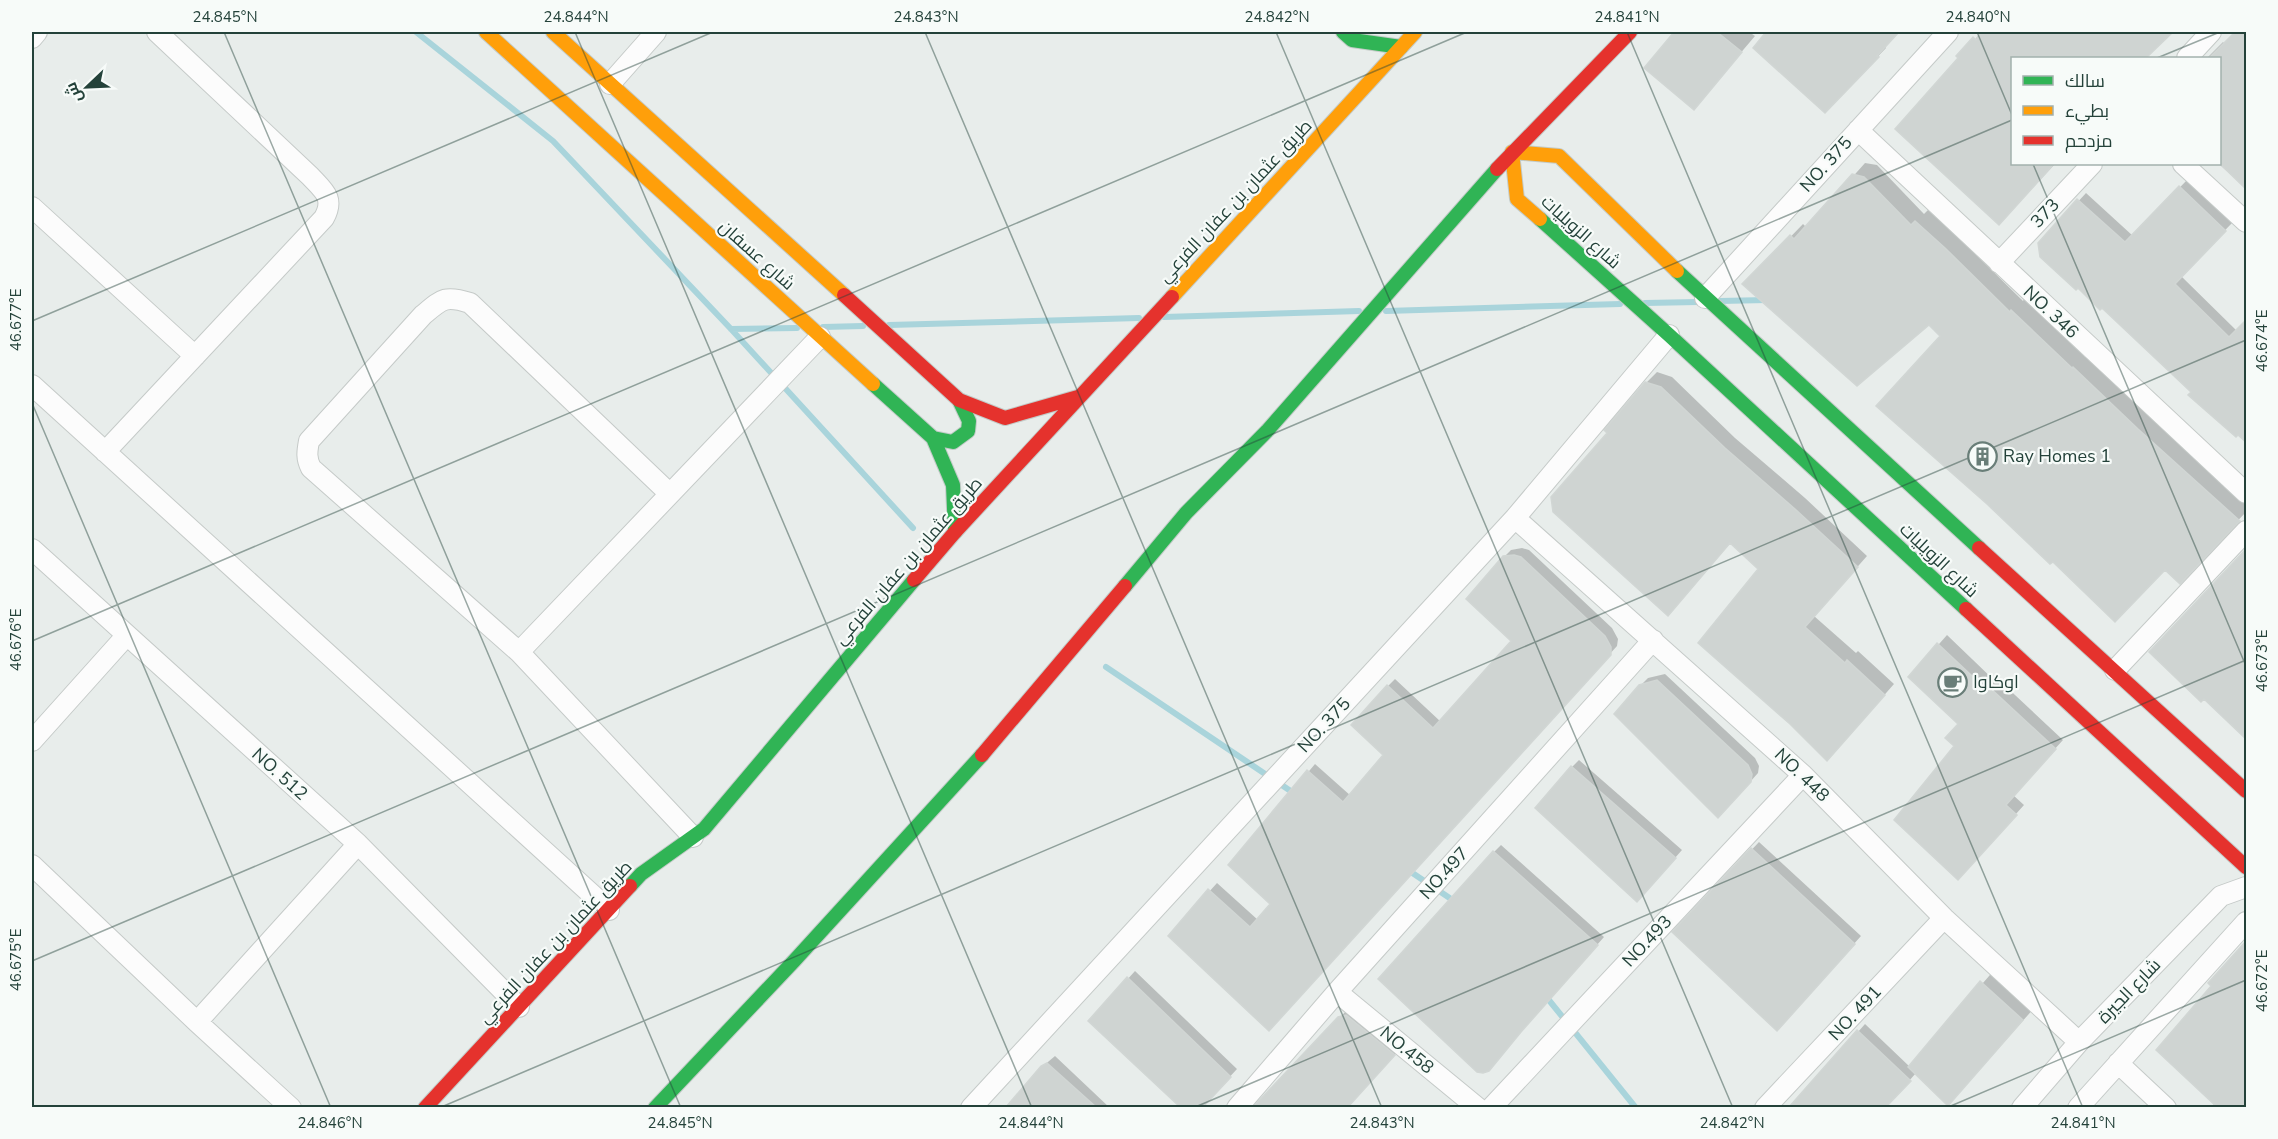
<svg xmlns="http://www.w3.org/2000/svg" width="2278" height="1139" font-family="'Nunito Sans',Cairo,sans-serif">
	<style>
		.shadow { fill: #0003 }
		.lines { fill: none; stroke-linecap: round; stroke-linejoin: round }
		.stream { stroke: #a9d4db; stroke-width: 6 }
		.building { fill: #cfd4d2; stroke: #d1d6d4; stroke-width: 1.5 }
		.street-casing { stroke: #c5cac8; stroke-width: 22 }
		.fast-casing { stroke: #c3cbc8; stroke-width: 16 }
		.slow-casing { stroke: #c3cbc8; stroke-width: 16 }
		.jam-casing { stroke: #c3cbc8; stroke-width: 16 }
		.street { stroke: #fcfcfc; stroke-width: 20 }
		.fast { stroke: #30b455; stroke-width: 14 }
		.slow { stroke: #ff9f0a; stroke-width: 14 }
		.jam { stroke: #e5322d; stroke-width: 14 }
		.ticks { fill: none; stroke: #24423a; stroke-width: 1.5; stroke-opacity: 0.45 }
		.labels { text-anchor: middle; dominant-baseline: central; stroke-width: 4.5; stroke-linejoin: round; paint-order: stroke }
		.street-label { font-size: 18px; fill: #24423a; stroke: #f7fbf9 }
		.poi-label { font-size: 18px; fill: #24423a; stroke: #f7fbf9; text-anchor: start }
		.neatline { fill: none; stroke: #24423a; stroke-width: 2 }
		.ticks-label { font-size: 15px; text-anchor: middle; fill: #24423a }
	</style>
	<rect width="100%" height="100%" fill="#e8edeb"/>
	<path class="shadow" d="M1676 32H1749L1755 36 1694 108 1646 67Z
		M1768 32H1897L1885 46 1886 48 1825 111 1755 48Z
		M1981 32 1982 33 2172 32 2146 58H2012V164H2055L2006 216 1960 58Z
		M2237 32H2246V188L2219 164 2220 58H2207L2223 42 2225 44Z
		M1865 163 1877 165 1924 214 1928 210 1957 236 2023 301 2024 299 2085 357 2086 356 2150 417 2246 505V512L2192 569 2165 568 1929 323 1745 284 1803 224 1807 228Z
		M2187 180 2232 223 2181 276 2237 331 2246 442 2191 395 2193 392 2102 306 2078 286 2040 243 2086 193 2133 236Z
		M1657 372 1672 377 1735 438 1805 498 1867 556 1814 616 1856 653 1858 651 1894 684 1837 749 1760 569 1731 542 1678 604 1609 433 1646 383Z
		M1522 548 1529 550 1612 628 1618 639 1617 646 1277 1022 1170 935 1217 883 1258 920 1273 903 1230 865 1315 764 1351 796 1385 755 1388 686 1395 679 1441 722 1513 640 1504 557 1511 550Z
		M1947 635 1997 683 2000 681 2063 740 2013 795 2024 805 1966 870 1956 746 1960 724 1910 677Z
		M1665 674 1755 758 1759 766 1758 773 1726 809 1640 686 1648 678Z
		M1579 760 1682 850 1644 893 1572 767Z
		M1759 842 1861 936 1784 1022 1674 932Z
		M1501 845 1604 937 1528 1023 1494 852Z
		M2246 942V1108H2213L2212 1106 2215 1103 2213 986Z
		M1996 968 2037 1005 1948 1104 1916 1073 1885 1108H1791L1865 1024 1910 1067Z
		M1135 971 1237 1069 1201 1108H1182L1090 1021Z
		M1347 1010 1401 1047 1347 1108H1256Z
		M1055 1056 1110 1108H1012L1010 1106 1042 1067Z"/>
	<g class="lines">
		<path class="stream" d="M416 32 553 141 731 329 913 528
			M1720 301 1767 300
			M1645 303 1698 302
			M1386 311 1620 304
			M1164 317 1359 311
			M889 325 1139 318
			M823 327 863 326
			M731 329 797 328
			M1106 667 1295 794
			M1408 870 1457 903
			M1544 994 1636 1108"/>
	</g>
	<path class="building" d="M1674 32H1717L1742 52 1694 110 1644 68Z
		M1766 32H1899L1877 56 1879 57 1825 113 1753 48Z
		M1982 32H2173L2146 58H2013V164H2054L1999 225 1895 129 1958 58 1956 56 1973 37 1976 40Z
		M2235 32H2247V190L2220 164V58H2209Z
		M1852 174 1864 177 1911 225 1915 221 1945 248 2010 312 2011 310 2072 368 2073 367 2138 429 2240 521 2180 584 2165 570 2115 622 2053 562 2050 564 1987 504 1876 406 1940 336 1929 325 1857 386 1742 284 1790 235 1794 239Z
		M2179 186 2226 231 2175 284 2229 337 2247 319V443L2238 435 2236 437 2188 395 2191 392 2102 308 2100 310 2078 288 2076 290 2040 257 2038 243 2077 199 2125 242Z
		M1645 382 1661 387 1725 448 1795 509 1858 567 1805 627 1845 663 1847 660 1885 695 1827 761 1790 724 1698 643 1758 569 1730 543 1668 616 1553 512 1551 497 1607 433 1604 430Z
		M2247 548V740L2204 699 2201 702 2149 652Z
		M1514 555 1521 557 1605 636 1611 647V655L1269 1031 1168 936 1208 889 1250 927 1270 904 1228 865 1307 770 1343 802 1383 755 1351 725 1387 685 1433 728 1511 641 1466 599 1503 556Z
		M1937 643 1988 691 1990 688 2056 749 2006 805 2017 815 1958 880 1894 820 1954 746 1945 738 1958 724 1908 677Z
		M1657 680 1748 765 1752 774 1751 782 1718 818 1614 714 1639 685Z
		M1571 766 1676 858 1637 902 1535 808Z
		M1751 848 1855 944 1777 1031 1672 932Z
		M1493 851 1598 945 1521 1032 1489 1071 1483 1073 1477 1072 1378 979Z
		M2247 940V1107H2217L2156 1050 2211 986 2208 983Z
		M1127 977 1231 1077 1203 1107H1180L1088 1021Z
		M1980 981 2023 1020 1948 1106 1908 1067Z
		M1346 1015 1395 1055 1348 1107H1253L1338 1017Z
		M1857 1030 1911 1081 1886 1107H1789Z
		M1047 1063 1096 1107H1006L1041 1066Z"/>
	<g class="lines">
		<defs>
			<path id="street" d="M32 38 37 32
				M2187 58 2211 32
				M610 84 656 32
				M1858 130 2246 493
				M2183 164 2246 222
				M32 207 195 356
				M1999 263 2092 164
				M1705 298 1948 32
				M32 385 609 910
				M105 452 324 218C335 198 324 191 310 176L157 32
				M670 494 470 303C445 295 442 299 423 315L309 441C307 452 306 458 311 468L519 652 693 837
				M1515 518 1803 775 1944 918 2079 1042
				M32 549 358 844 519 1007
				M519 652 820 337
				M2115 670 2246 531
				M32 741 127 635
				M32 865 197 1022 291 1108
				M1337 992 1478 1108
				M197 1022 358 844
				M2118 1063 2166 1108
				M971 1108 1515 518 1669 335
				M1237 1108 1337 992 1653 640
				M1491 1108 1803 775
				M1765 1108 1944 918
				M2022 1108 2079 1042 2221 896 2246 887
				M2078 1108 2246 922"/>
			<path id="fast" d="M1343 32 1352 40 1401 47
				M1540 219 1669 335 1966 609
				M1677 271 1979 548
				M873 384 933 438 953 485 955 532
				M933 438 953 442 968 431 969 421 959 400
				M1125 586 1186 513 1267 431 1497 169
				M630 886 641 874 704 829 914 580
				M655 1108 794 961 982 755"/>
			<path id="slow" d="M486 32 873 384
				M553 32 844 295
				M1540 219 1517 199 1512 152 1559 156 1677 271
				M1172 297 1415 32"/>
			<path id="jam" d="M1497 169 1630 32
				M844 295 959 400 1005 418 1078 397
				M1979 548 2246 791
				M914 580 955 532 1172 297
				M1966 609 2246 867
				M982 755 1125 586
				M425 1108 630 886"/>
		</defs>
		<use href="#street" class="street-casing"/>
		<use href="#fast" class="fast-casing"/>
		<use href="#slow" class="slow-casing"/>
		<use href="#jam" class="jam-casing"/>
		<use href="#street" class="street"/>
		<use href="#fast" class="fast"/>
		<use href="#slow" class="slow"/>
		<use href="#jam" class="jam"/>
	</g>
	<path class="ticks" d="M224 32 681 1108M575 32 1032 1108M925 32 1382 1108M1276 32 1733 1108M1627 32 2083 1108M1977 32 2012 115M2157 58 2220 32M2033 164 2246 666M32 321 713 32M32 403 331 1108M32 641 1467 32M32 961 2012 120M439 1108 2246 340M1193 1108 2246 660M1946 1108 2246 980"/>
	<defs>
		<symbol id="building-ring" viewBox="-11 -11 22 22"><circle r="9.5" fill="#f7fbf9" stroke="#697e78" stroke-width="1.5"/><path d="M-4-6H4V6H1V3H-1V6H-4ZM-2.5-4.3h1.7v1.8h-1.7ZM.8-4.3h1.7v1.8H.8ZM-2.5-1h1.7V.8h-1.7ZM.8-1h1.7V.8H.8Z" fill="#697e78"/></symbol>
		<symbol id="cafe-ring" viewBox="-11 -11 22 22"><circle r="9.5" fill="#f7fbf9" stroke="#697e78" stroke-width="1.5"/><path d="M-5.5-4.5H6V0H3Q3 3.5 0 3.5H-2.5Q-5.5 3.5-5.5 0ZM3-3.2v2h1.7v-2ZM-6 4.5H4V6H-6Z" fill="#697e78"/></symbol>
	</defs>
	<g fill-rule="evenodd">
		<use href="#building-ring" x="1966" y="440" width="33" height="33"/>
		<use href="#cafe-ring" x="1936" y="666" width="33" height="33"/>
	</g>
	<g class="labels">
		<g class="street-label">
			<text transform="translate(1826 164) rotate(-48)">NO. 375</text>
			<text transform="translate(1235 201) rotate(-47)">طريق عثمان بن عفان الفرعي</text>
			<text transform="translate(2045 213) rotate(-47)">373</text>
			<text transform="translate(1581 232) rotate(42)">شارع الزويليات</text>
			<text transform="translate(757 255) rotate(42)">شارع عسفان</text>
			<text transform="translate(2051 312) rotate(43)">NO. 346</text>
			<text transform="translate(1939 560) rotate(43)">شارع الزويليات</text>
			<text transform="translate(908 561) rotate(-49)">طريق عثمان بن عفان الفرعي</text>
			<text transform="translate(1324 725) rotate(-47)">NO. 375</text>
			<text transform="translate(280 774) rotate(42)">NO. 512</text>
			<text transform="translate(1802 775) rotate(44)">NO. 448</text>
			<text transform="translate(1444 873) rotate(-48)">NO.497</text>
			<text transform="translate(1647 941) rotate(-47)">NO.493</text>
			<text transform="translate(555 942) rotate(-47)">طريق عثمان بن عفان الفرعي</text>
			<text transform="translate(2129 991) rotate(-46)">شارع الجيرة</text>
			<text transform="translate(1855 1013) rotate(-47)">NO. 491</text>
			<text transform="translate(1407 1050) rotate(39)">NO.458</text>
		</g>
		<g class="poi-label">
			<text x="2003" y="456">Ray Homes 1</text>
			<text x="1973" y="682">اوكاوا</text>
		</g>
	</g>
	<rect width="2278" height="1139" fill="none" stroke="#f7fbf9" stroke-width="66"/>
	<rect x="2011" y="57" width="210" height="108" fill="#f7fbf9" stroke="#a3b1ad" stroke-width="1.5"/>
	<rect x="2023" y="76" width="30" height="9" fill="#30b455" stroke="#a3b1ad" stroke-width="1.5"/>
	<text x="2065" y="87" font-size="18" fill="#24423a">سالك</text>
	<rect x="2023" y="106" width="30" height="9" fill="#ff9f0a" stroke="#a3b1ad" stroke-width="1.5"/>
	<text x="2065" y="117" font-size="18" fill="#24423a">بطيء</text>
	<rect x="2023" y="136" width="30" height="9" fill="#e5322d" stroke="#a3b1ad" stroke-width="1.5"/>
	<text x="2065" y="147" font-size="18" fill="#24423a">مزدحم</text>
	<g transform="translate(87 87) rotate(247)" stroke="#f7fbf9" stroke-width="4.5" paint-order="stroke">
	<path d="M0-4.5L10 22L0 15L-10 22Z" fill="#24423a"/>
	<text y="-9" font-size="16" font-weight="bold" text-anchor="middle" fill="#24423a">ش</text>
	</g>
	<rect x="33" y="33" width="2212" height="1073" class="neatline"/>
	<g class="ticks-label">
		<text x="225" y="22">24.845°N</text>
		<text x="576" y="22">24.844°N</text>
		<text x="926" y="22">24.843°N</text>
		<text x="1277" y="22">24.842°N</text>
		<text x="1627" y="22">24.841°N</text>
		<text x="1978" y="22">24.840°N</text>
		<text transform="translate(16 320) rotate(-90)" y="5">46.677°E</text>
		<text transform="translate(2262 341) rotate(-90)" y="5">46.674°E</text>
		<text transform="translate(16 640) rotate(-90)" y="5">46.676°E</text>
		<text transform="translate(2262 661) rotate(-90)" y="5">46.673°E</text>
		<text transform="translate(16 960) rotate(-90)" y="5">46.675°E</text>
		<text transform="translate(2262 981) rotate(-90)" y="5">46.672°E</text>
		<text x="330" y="1128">24.846°N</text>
		<text x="680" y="1128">24.845°N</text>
		<text x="1031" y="1128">24.844°N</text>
		<text x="1382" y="1128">24.843°N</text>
		<text x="1732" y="1128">24.842°N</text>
		<text x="2083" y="1128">24.841°N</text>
	</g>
</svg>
